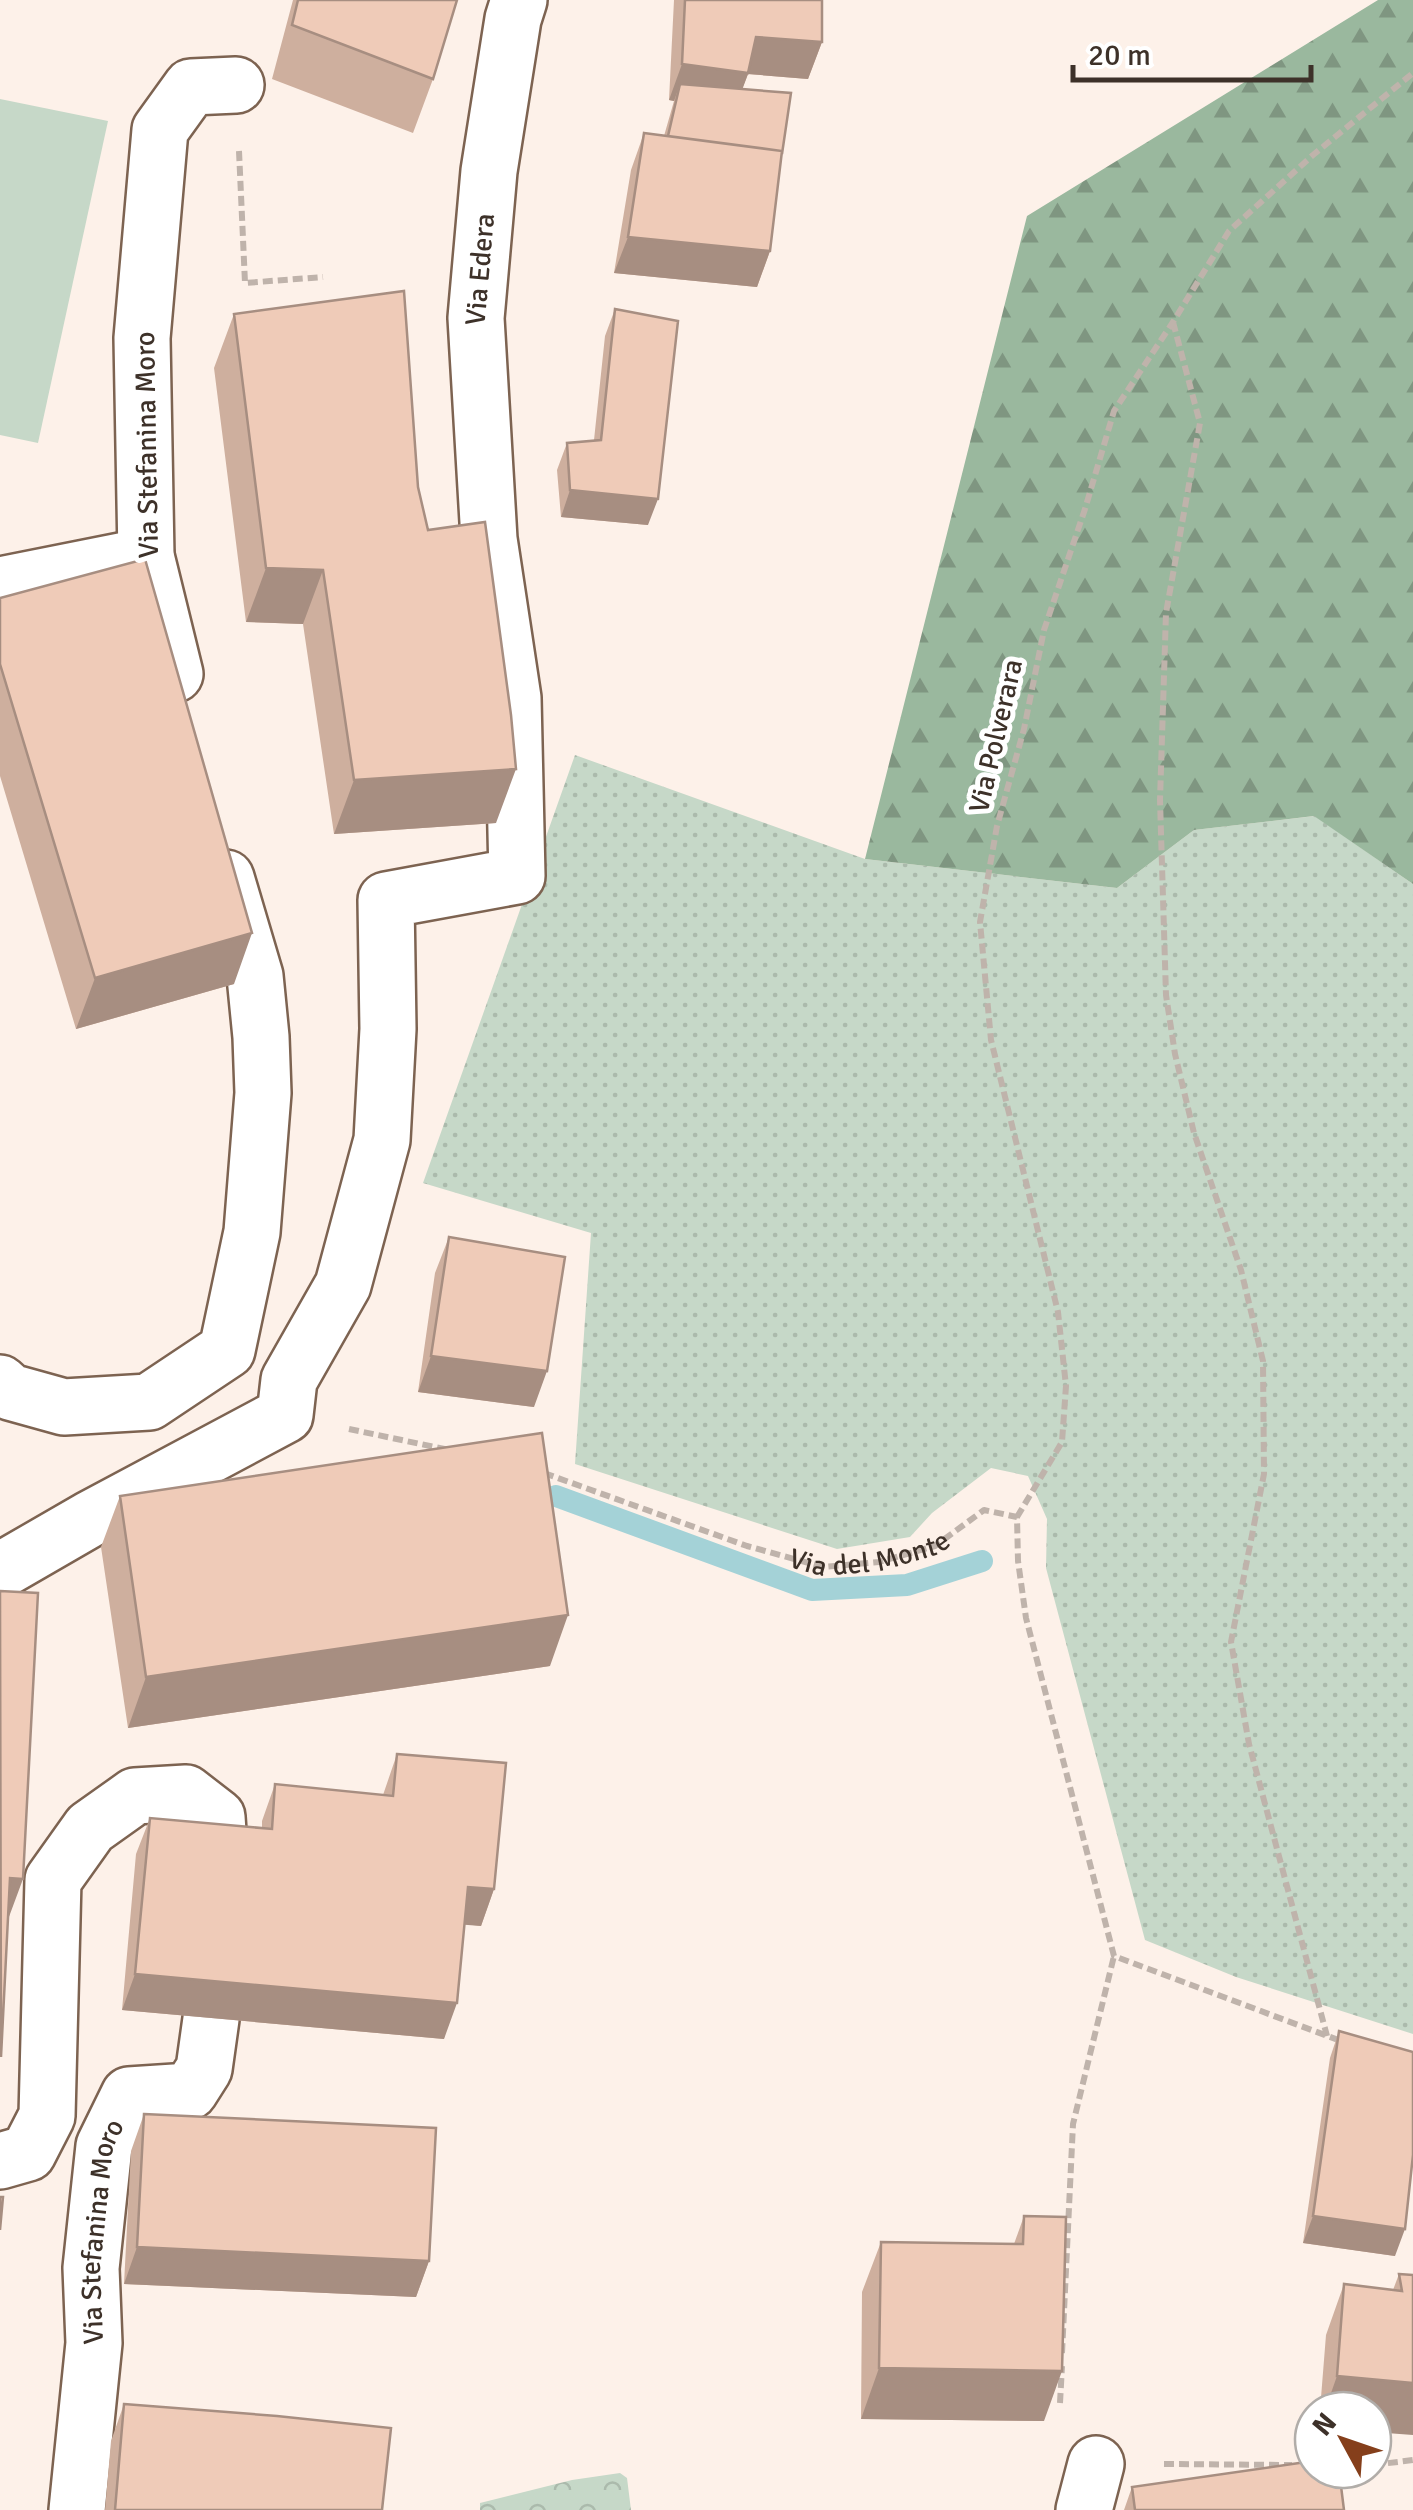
<svg xmlns="http://www.w3.org/2000/svg" width="1413" height="2510" font-family="Signika,sans-serif">
	<style>
		.grass { fill: url(#grass-dots) }
		.forest { fill: url(#forest-firs) }
		.park { fill: url(#park-crowns) }
		.pitch { fill: #c6d8c8 }
		.lines { fill: none; stroke-linecap: round; stroke-linejoin: round }
		.stream { stroke: #a4d2d7; stroke-width: 22 }
		.street-casing { stroke: #7d6351; stroke-width: 60 }
		.path { stroke: #bfb3ab; stroke-width: 6; stroke-dasharray: 10 5; stroke-linecap: butt }
		.street { stroke: #fff; stroke-width: 55 }
		.wall { fill: #ceaf9e }
		.shaded-wall { fill: #a78e81 }
		.building { fill: #efcbb8; stroke: #a78e81; stroke-width: 2.5 }
		.labels { text-anchor: middle; dominant-baseline: central; stroke-width: 10; stroke-linejoin: round; paint-order: stroke }
		.street-label { font-size: 28px; fill: #3d3129; stroke: #fff }
	</style>
	<defs>
		<pattern id="grass-dots" width="8" height="8" patternUnits="userSpaceOnUse" patternTransform="scale(2.5)"><rect width="8" height="8" fill="#c6d8c8"/><path d="M2 2h.1M6 6h.1" fill="none" stroke="#abbaac" stroke-width="1.8" stroke-linecap="round"/></pattern>
		<pattern id="forest-firs" width="22" height="20" patternUnits="userSpaceOnUse" patternTransform="scale(2.5)"><rect width="22" height="20" fill="#9ab89e"/><path d="M5 1l3.5 6h-7zM16 11l3.5 6h-7z" fill="#7f9681"/></pattern>
		<pattern id="park-crowns" width="20" height="18" patternUnits="userSpaceOnUse" patternTransform="scale(2.5)"><rect width="20" height="18" fill="#c6d8c8"/><path d="M2 6a3 3 0 1 1 6 0M12 15a3 3 0 1 1 6 0" fill="none" stroke="#abbaac"/></pattern>
	</defs>
	<rect width="100%" height="100%" fill="#fdf1e9"/>
	<path class="grass" d="M575 755 865 859 1117 888 1194 830 1315 816 1413 884V2034L1236 1977 1145 1940 1046 1568 1047 1519 1028 1476 991 1468 932 1513 910 1537 837 1549 575 1464 591 1233 423 1183Z"/>
	<path class="forest" d="M1378 0H1413V884L1314 816 1194 830 1117 888 865 859 1027 216Z"/>
	<path class="park" d="M620 2473 627 2478 631 2510H480V2503L572 2480Z"/>
	<path class="pitch" d="M0 99 108 121 38 443 0 435Z"/>
	<g class="lines">
		<path class="stream" d="M556 1496 812 1590 907 1585 982 1561"/>
		<defs>
			<g id="street">
				<path d="M0 585 146 556"/>
				<path d="M175 674 146 556 142 338 160 130 191 87 236 85"/>
				<path d="M0 1383 10 1392 64 1407 149 1402 227 1350 252 1232 263 1093 261 1037 255 976 226 878"/>
				<path id="s2" d="M0 1571 90 1519 285 1415 289 1380 343 1285 382 1140 388 1029 386 900 517 876 513 698 489 539 476 318 489 171 513 19 519 0"/>
				<path d="M0 2161 28 2153 47 2116 53 1880 90 1828 135 1796 186 1793 217 1817 220 1861"/>
				<path id="s3" d="M77 2510 94 2343 91 2268 104 2146 129 2095 190 2091 204 2069 211 2019"/>
				<path d="M1084 2510 1096 2464"/>
			</g>
		</defs>
		<use href="#street" class="street-casing"/>
		<g class="path">
			<path d="M239 151 245 283 323 277"/>
			<path d="M1173 322 1200 423 1166 613 1160 800 1166 995 1175 1054 1194 1133 1241 1270 1263 1361 1264 1474 1231 1642 1249 1744 1327 2036"/>
			<path d="M349 1429 449 1450"/>
			<path id="s1" d="M544 1473 747 1546 823 1567 879 1562 935 1546 984 1510 1017 1517 1018 1561 1026 1618 1114 1956 1341 2041"/>
			<path d="M1017 1517 1062 1442 1066 1386 1058 1312 991 1040 980 922 997 826 1024 729 1044 630 1085 509 1114 411 1173 322 1229 231 1313 155 1413 73"/>
			<path d="M1062 2353 1073 2124 1114 1956"/>
			<path d="M1060 2403 1062 2366"/>
			<path d="M1164 2464 1292 2465"/>
			<path d="M1373 2465 1413 2460"/>
		</g>
		<use href="#street" class="street"/>
	</g>
	<path class="wall" d="M293 0H457L433 79 413 133 272 79Z
		M674 0H822V42L808 79 748 74 742 89 782 155 770 251 757 287 614 273 631 170 644 133 664 136 674 101 669 100Z
		M615 309 648 525 561 517 557 470 567 443 594 440 605 336Z
		M234 314 418 487 496 823 334 834 303 624 246 622 214 368Z
		M0 598 234 984 76 1029 0 776Z
		M449 1237 534 1407 418 1392 435 1273Z
		M120 1496 550 1666 128 1728 101 1547Z
		M397 1754 494 1889 481 1926 465 1924 444 2039 122 2010 136 1854 150 1818 262 1828V1821L275 1784 383 1795Z
		M1339 2031 1395 2256 1303 2243 1330 2058Z
		M144 2114 429 2261 416 2297 124 2284 131 2151Z
		M1024 2216 1044 2421 861 2419 862 2292 881 2242 1014 2244Z
		M1399 2274 1413 2275 1373 2410H1320L1326 2335 1344 2284 1393 2290Z
		M124 2404 382 2510H105L111 2441Z
		M1132 2487 1344 2510H1124Z"/>
	<path class="shaded-wall" d="M756 37 822 42 808 79 748 74 735 109 680 84 674 101 669 100 682 64Z
		M628 237 770 251 757 287 614 273Z
		M570 490 658 499 648 525 561 517Z
		M266 568 323 570 303 624 246 622Z
		M516 769 496 823 334 834 354 780Z
		M252 933 234 984 76 1029 95 978Z
		M431 1356 547 1371 534 1407 418 1392Z
		M568 1615 550 1666 128 1728 146 1677Z
		M10 1878 23 1879 3 1933Z
		M468 1887 494 1889 481 1926 455 1924Z
		M135 1974 457 2003 444 2039 122 2010Z
		M1313 2216 1405 2229 1395 2256 1303 2243Z
		M137 2247 429 2261 416 2297 124 2284Z
		M879 2368 1062 2371 1044 2421 861 2419Z
		M1337 2376 1413 2383V2435L1373 2432V2410H1325Z"/>
	<path class="building" d="M298 0H457L433 79 292 25Z
		M685 0H822V42L756 37 748 73 682 64Z
		M680 84 791 93 782 154V151L668 136Z
		M644 133 782 151 770 251 628 237Z
		M404 291 418 487 428 530 485 522 511 715 516 769 354 780 323 570 266 568 234 314Z
		M615 309 678 321 658 499 570 490 567 443 601 440Z
		M145 559 252 933 95 978 0 664V598Z
		M449 1237 565 1257 547 1371 431 1356Z
		M542 1433 568 1615 146 1677 120 1496Z
		M0 1591 38 1593 23 1879 10 1878 1 2057Z
		M397 1754 506 1763 494 1889 468 1887 457 2003 135 1974 150 1818 272 1829 275 1784 393 1796Z
		M1339 2031 1413 2052V2155L1405 2229 1313 2216Z
		M144 2114 436 2128 429 2261 137 2247Z
		M0 2197H3L0 2230Z
		M1024 2216 1066 2217 1062 2371 879 2368 881 2242 1023 2244Z
		M1399 2274 1413 2275V2383L1337 2376 1344 2284 1402 2291Z
		M124 2404 277 2416 391 2428 382 2510H115Z
		M1313 2461V2470H1339L1344 2510H1135L1132 2487Z"/>
	<g class="labels">
		<g class="street-label">
			<text stroke="none"><textPath href="#s2" startOffset="1602">Via Edera</textPath></text>
			<text transform="translate(147 445) rotate(-91)">Via Stefanina Moro</text>
			<text transform="translate(996 736) rotate(-77)">Via Polverara</text>
			<text stroke="none"><textPath href="#s1" startOffset="342">Via del Monte</textPath></text>
			<text stroke="none"><textPath href="#s3" startOffset="280">Via Stefanina Moro</textPath></text>
		</g>
	</g>
	<g transform="translate(1343 2440) rotate(310)"><circle r="48" fill="#ffffff" stroke="#b1ada9" stroke-width="2.5"/>
	<path d="M0-8L18 38L0 25L-18 38Z" fill="#853f1b"/>
	<text y="-15" font-size="28" font-weight="bold" text-anchor="middle" fill="#3d3129">N</text>
	</g>
	<path d="M1073 65v15h238v-15" fill="none" stroke="#3d3129" stroke-width="5"/>
	<text x="1088" y="65" font-size="30" fill="#3d3129" stroke="#ffffff" stroke-width="8" paint-order="stroke">20 m</text>
</svg>
